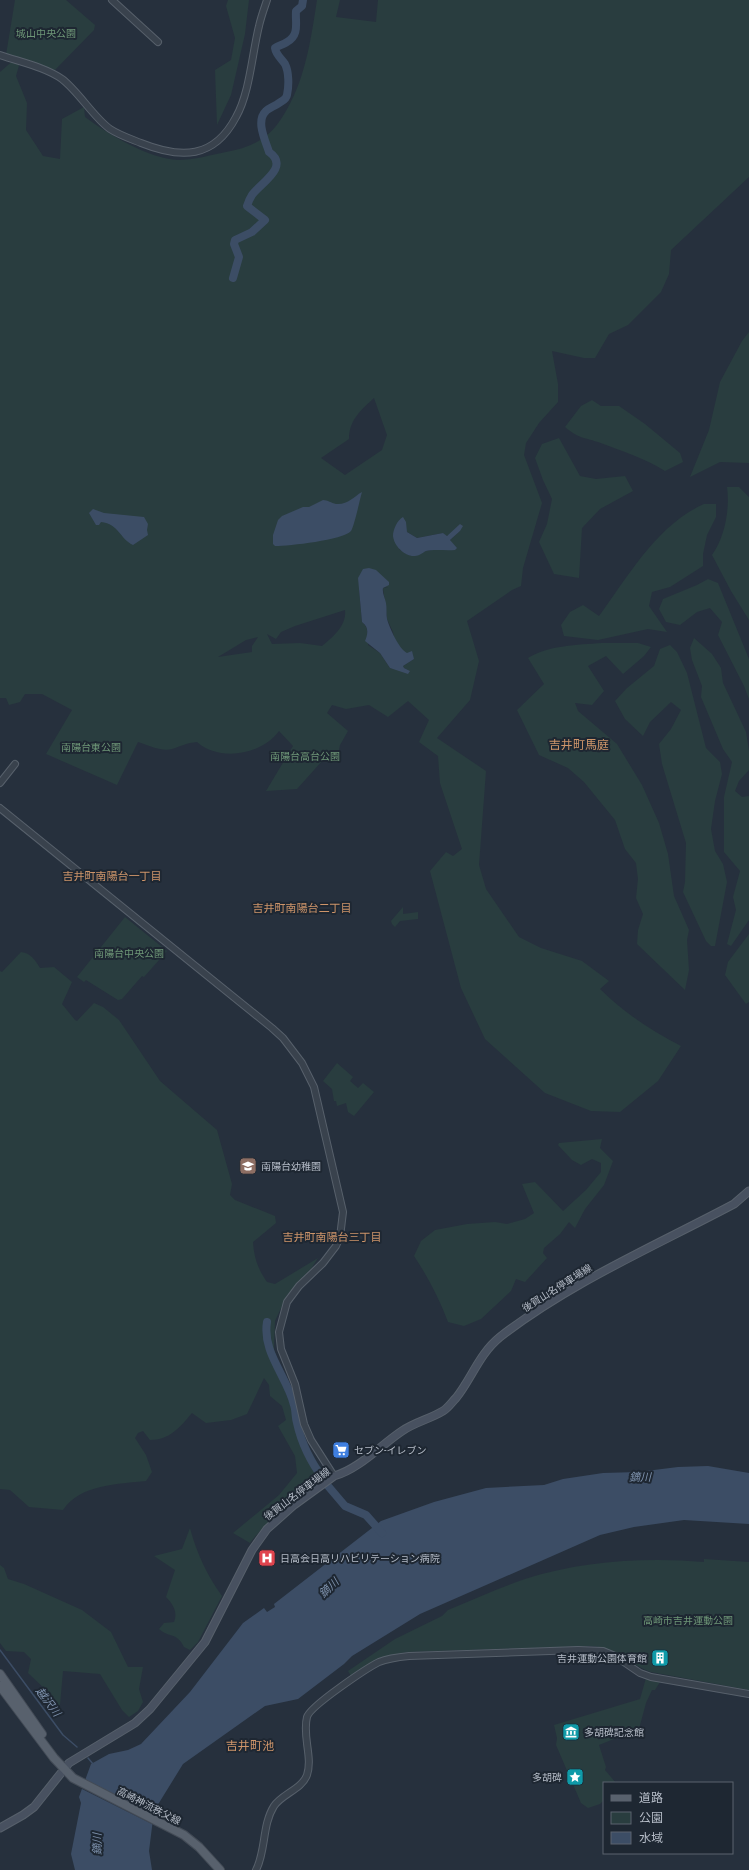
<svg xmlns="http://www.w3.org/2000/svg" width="749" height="1870" font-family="'Roboto Condensed','Noto Sans JP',sans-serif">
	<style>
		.green { fill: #293d3f; fill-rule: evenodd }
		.water { fill: #3c4d65 }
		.pier { fill: #26303d }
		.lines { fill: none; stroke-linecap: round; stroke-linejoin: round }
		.stream { stroke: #3c4d65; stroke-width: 1.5 }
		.river { stroke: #3c4d65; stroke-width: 8 }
		.tertiary-casing { stroke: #57606b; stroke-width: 8 }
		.secondary-casing { stroke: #57606b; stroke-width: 9 }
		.primary-casing { stroke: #434b56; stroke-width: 10 }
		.tertiary { stroke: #39424d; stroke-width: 6 }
		.secondary { stroke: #485160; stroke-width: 7 }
		.primary { stroke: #58616d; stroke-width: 8 }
		.labels { text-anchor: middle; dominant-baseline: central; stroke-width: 4; stroke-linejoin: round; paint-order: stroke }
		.park-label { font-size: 10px; fill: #6e9777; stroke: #1e2732 }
		.poi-label { font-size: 10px; fill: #b6bdc8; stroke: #1e2732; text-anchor: start }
		.street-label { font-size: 10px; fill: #b6bdc8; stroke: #1e2732 }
		.neighbourhood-label { font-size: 11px; fill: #ce956a; stroke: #1e2732 }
		.water-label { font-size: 11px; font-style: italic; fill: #7f93ae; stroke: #1e2732 }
		.quarter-label { font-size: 12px; fill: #ce956a; stroke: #1e2732 }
	</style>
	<rect width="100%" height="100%" fill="#26303d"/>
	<path class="green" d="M15 0H66L95 25 94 30 55 70 6 55Z
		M228 0H249L245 34 231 95 217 125 215 70 231 60 235 38 226 6Z
		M317 0H340L336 17 376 22 378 0H749V177L671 250 669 274 661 292 628 325 609 334 595 358H584L552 351 558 384V402L539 423 526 443 524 455 542 503 523 568 521 586 512 590 467 621 479 661 470 700 437 738 486 771 479 865 486 889 519 937 541 948 582 961 609 981 600 989C624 1013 652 1031 681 1046L658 1081 620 1112 591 1111 545 1093 485 1039 461 988 430 871 446 852 453 856 462 849 440 783 438 756 419 742 429 720 408 701 388 717 369 705 346 709 332 705 327 713 348 731 340 745 338 755 328 760H323L297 789 266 791 293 746 279 731C262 755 219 762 197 742 187 743 181 746 172 749 161 752 148 745 138 742L117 785 46 754 72 710 42 694H25L20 702 9 705 6 698H0V72L15 59 20 62 16 76 27 103 26 130 43 156 60 159 62 119 84 107 85 117C108 134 149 159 178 160 194 160 211 155 226 152 252 147 269 139 283 116 305 82 311 39 317 0ZM374 398 387 435 382 450 345 475 321 458 349 439C349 420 361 410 374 398ZM405 529 407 532 417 538 443 533 446 536 460 531 450 540 455 550C446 550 434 549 426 551 412 556 412 558 399 549ZM388 587 383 588 387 619 393 632 394 638 402 651 414 659 403 666 404 668 410 671 390 668 380 653 368 645C368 637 369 627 362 622L359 588ZM345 610C347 625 333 637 322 646L300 643 272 644 267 634 276 639 281 632 295 626ZM258 637 252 646V652L218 657 246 640Z
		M749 332V463L720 462 690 477 709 430 720 382 742 341Z
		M592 400 601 406H619L645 424 680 453 683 462 665 471C647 459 619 450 598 442 582 437 578 438 565 427L581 406Z
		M559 438 580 476 596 479 625 476 633 491 600 509 582 528 579 578 554 574 539 542 547 524 552 499 543 480 535 458 542 444Z
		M727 487H739L749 497V620L731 591 712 555C725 537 730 509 727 487Z
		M704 504H716V517L707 535 703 554V566L670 587 652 592 649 606 667 632 648 629 598 640 564 636 561 625 570 612 583 605 599 616C629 575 657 525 704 504Z
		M708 579 718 583 749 659V699L744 686 718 635 722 622 710 608 697 612 680 625 666 622 659 609 663 599 697 585Z
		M694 638 712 654 721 668 723 683 746 732 749 751V770L739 781 735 791 742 797 749 796V920L731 946 727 944 736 910 733 897 740 871 724 852V797L732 762 723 749 701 697 702 686 692 660 690 648Z
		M602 643H638L651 647 644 656 623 674 606 656 588 666 604 691 592 705 575 703 578 711 617 744 642 785 659 823 668 854 674 896 689 930 687 940 689 970 685 990 637 944 638 930 643 914 636 898 638 879 636 863 625 849 615 820 584 782 568 768 539 755 517 710 544 684 528 658C549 645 577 645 602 643Z
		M670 645 677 652 687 673 706 748 720 762 722 774 715 801 711 829 715 851 723 864 727 882 715 946H711L706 941 683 892 685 882 686 843 662 764 659 744 671 729 681 710 671 702 650 722 643 736 625 719 615 701 627 688 654 666 660 649Z
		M403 907V914L418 912V919L400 921 395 927 392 924 391 921Z
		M125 917 167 951 144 977 142 976 122 999 118 1000 86 980 84 982 77 977Z
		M749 934V1002L746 1004 725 975 728 962Z
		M21 952C31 953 35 960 40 968L54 967 72 982 62 1004 75 1020 77 1021 94 1003 103 1007 119 1020 160 1081 217 1130 232 1184 230 1195 235 1200 275 1216 276 1223 253 1242C254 1258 258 1269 267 1282L275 1284 318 1258 311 1269 287 1295 275 1321 274 1350 282 1371 286 1394 311 1455 326 1474C301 1498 271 1515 250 1543L233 1533 279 1495 297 1473 295 1456 278 1426 286 1420 282 1406 270 1396 269 1385 264 1378 247 1414 231 1420 206 1423 192 1413C180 1427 170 1440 150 1440L143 1431 138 1433 135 1438 146 1455 152 1472 146 1481C119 1484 80 1484 63 1510L29 1507 10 1490 0 1489V971L2 972Z
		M337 1063 353 1077 350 1081 358 1088 363 1083 374 1092 354 1116 348 1112 346 1103 337 1106 336 1101H334L332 1089 323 1081Z
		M602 1139 600 1148 613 1161 604 1185 585 1209 575 1228 569 1222 560 1234 544 1248 543 1253 547 1258 525 1282 516 1279 511 1291 481 1319 464 1326 448 1322C439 1298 428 1277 414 1256L421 1241 435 1230 467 1224 495 1222 507 1224 525 1219 534 1213 522 1184 535 1182 563 1211 586 1190 601 1172V1163L592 1159 581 1165 572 1160 558 1145 559 1143Z
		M190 1528C196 1552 208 1577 222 1596L198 1642 190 1650 184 1647C177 1632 169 1638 159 1629L164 1623 174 1622C178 1612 173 1604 166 1597L175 1570 154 1556 182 1549Z
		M704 1559 749 1562V1690L651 1672C626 1663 618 1647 589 1646L408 1652C386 1655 370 1663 351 1676L348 1671 395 1639 442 1616 448 1610C474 1599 499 1588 525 1579 581 1561 645 1557 704 1562Z
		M0 1565 4 1568 8 1579 24 1584 82 1610 111 1632 128 1667H143L139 1689 143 1702 138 1711 129 1717 122 1710 100 1674 63 1671 60 1705H51L46 1690 28 1673 31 1659 24 1652 6 1651 0 1643Z
		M646 1678 660 1682 655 1690H652L646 1703 639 1729 599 1745 606 1767 605 1770 616 1783H604V1800L600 1804 588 1808 581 1803 556 1745 557 1738 554 1725 640 1699Z"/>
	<path class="water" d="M362 492C360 499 354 527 351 531 343 540 289 546 275 546L273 544V535L278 520 282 516 303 507H309L323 500C328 500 331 503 336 504 348 505 353 497 362 492Z
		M93 509 104 513 144 517 148 524 147 530 148 535 133 545C120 539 119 524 101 522L99 525H96L89 513Z
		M403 517 406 522 407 532 417 538 443 533 447 536 460 524 463 526 460 531 450 540 457 548 455 550C446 551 435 549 426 551 422 553 419 556 415 556 405 557 394 546 393 536 393 530 397 520 403 517Z
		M369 568 376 570 389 582V585L383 588C382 593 385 598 386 603 387 608 386 614 387 619 390 629 399 649 407 653L412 651 414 659 403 666 404 668 410 671 408 674 390 668 380 653 365 641C368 634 369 627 362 622L358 578 363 569Z
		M708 1466 749 1473V1524L684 1520 634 1527 600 1535 420 1614 352 1656 344 1664 298 1699 265 1706 183 1764 154 1811 149 1851 152 1870H75L71 1854 81 1803 79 1797 91 1764 109 1754 128 1750 141 1744 190 1692 243 1623 264 1608 267 1612 275 1607 274 1604 381 1521 434 1502 486 1488 544 1485 563 1479 603 1473 638 1472 678 1467Z"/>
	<path class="pier" d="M83 1780 155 1817 154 1825 80 1788Z"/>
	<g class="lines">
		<path class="stream" d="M0 1650 63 1735 77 1747
			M88 1758 93 1764"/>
		<path class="river" d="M233 278 239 257 234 244 235 240 252 232 265 220 247 206C248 203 250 198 252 195 259 184 291 167 269 152 266 142 255 121 266 111 269 108 275 106 279 103 283 100 286 100 287 95 289 86 289 72 285 64 281 58 276 55 275 48 279 45 283 45 287 42 300 35 295 22 296 11L302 6 303 0
			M267 1322C262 1353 287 1376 294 1405 296 1410 295 1417 297 1423 301 1442 311 1463 323 1478
			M328 1486 345 1506 366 1515 382 1533"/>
		<defs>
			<path id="tertiary" d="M112 0 158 42
				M0 55C20 62 45 67 62 79 79 92 94 118 110 129 119 135 131 139 141 143 181 159 214 159 236 117 250 92 252 54 259 26 261 17 264 9 267 0
				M0 783 15 764
				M0 808 272 1028 283 1038 302 1063 314 1087 343 1212 340 1237 336 1246 323 1263 299 1286 287 1302 279 1332 281 1349 295 1384 304 1424 311 1440 334 1476
				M256 1870C266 1851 262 1825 274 1806 282 1794 302 1789 307 1775 313 1757 302 1736 307 1717 310 1706 367 1668 379 1662 389 1658 399 1657 409 1656L578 1650 603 1651 615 1656 640 1673 651 1677 749 1694"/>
			<path id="secondary" d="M0 1828 23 1815 34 1807 69 1763 135 1723 150 1709 205 1642 252 1550 267 1529 294 1505 334 1476C359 1469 381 1445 402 1431 415 1422 430 1419 443 1411 448 1408 452 1402 456 1398 472 1378 479 1354 500 1337 571 1282 655 1246 734 1204L749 1191"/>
			<path id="primary" d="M0 1674 42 1734
				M0 1686 54 1758 73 1778 184 1835 199 1847 220 1870"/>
		</defs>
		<use href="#tertiary" class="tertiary-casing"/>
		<use href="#secondary" class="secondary-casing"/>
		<use href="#primary" class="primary-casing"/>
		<use href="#tertiary" class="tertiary"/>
		<use href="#secondary" class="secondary"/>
		<use href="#primary" class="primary"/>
	</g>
	<defs>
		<symbol id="school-square" viewBox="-11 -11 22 22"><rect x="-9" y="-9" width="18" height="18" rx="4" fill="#8d6e63" stroke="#1e2732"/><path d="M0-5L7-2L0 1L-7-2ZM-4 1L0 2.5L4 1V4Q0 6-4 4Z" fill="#fff"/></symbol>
		<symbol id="supermarket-square" viewBox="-11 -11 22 22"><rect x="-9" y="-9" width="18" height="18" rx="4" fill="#3f7fe0" stroke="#1e2732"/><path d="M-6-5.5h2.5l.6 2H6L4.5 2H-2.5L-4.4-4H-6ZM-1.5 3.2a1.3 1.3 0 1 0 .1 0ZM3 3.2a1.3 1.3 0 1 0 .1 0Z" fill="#fff"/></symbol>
		<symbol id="hospital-square" viewBox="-11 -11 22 22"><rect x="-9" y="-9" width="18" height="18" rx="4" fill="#e0444e" stroke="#1e2732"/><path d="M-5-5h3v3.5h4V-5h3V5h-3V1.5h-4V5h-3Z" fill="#fff"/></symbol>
		<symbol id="building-square" viewBox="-11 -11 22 22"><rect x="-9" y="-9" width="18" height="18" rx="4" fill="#0f9aa8" stroke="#1e2732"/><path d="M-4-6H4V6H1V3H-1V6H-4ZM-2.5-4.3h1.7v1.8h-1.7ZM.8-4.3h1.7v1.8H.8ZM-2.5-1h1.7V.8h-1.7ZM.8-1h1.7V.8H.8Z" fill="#fff"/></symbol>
		<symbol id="museum-square" viewBox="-11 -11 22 22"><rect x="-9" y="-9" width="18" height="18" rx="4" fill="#0f9aa8" stroke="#1e2732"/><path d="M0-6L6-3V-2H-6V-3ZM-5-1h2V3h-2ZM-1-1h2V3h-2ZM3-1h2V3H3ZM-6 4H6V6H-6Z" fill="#fff"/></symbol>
		<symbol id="sight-square" viewBox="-11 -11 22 22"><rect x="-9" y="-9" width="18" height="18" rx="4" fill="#0f9aa8" stroke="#1e2732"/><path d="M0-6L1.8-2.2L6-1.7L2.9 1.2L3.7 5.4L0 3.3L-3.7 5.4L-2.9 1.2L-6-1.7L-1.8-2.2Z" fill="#fff"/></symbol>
	</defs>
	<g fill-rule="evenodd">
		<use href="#school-square" x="238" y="1156" width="20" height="20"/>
		<use href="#supermarket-square" x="331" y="1440" width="20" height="20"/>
		<use href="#hospital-square" x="257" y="1548" width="20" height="20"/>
		<use href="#building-square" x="650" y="1648" width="20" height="20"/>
		<use href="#museum-square" x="561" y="1722" width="20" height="20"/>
		<use href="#sight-square" x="565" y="1767" width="20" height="20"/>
	</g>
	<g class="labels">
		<g class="park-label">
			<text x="46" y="33">城山中央公園</text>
			<text x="91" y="747">南陽台東公園</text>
			<text x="305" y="756">南陽台高台公園</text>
			<text x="129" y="953">南陽台中央公園</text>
			<text x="688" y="1620">高崎市吉井運動公園</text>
		</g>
		<g class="poi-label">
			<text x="261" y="1166">南陽台幼稚園</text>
			<text x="354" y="1450">セブン-イレブン</text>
			<text x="280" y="1558">日高会日高リハビリテーション病院</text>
			<text x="647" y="1658" text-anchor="end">吉井運動公園体育館</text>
			<text x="584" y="1732">多胡碑記念館</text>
			<text x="562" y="1777" text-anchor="end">多胡碑</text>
		</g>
		<g class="street-label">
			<text transform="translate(557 1288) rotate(-32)">後賀山名停車場線</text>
			<text transform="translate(297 1494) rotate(-37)">後賀山名停車場線</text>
			<text transform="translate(149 1806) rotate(27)">高崎神流秩父線</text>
		</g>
		<g class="neighbourhood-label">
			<text x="112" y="876">吉井町南陽台一丁目</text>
			<text x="302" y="908">吉井町南陽台二丁目</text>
			<text x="332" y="1237">吉井町南陽台三丁目</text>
		</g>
		<g class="water-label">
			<text x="640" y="1477">鏑川</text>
			<text transform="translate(329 1588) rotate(-44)">鏑川</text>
			<text transform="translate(48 1702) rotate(53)">越沢川</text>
			<text transform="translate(97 1844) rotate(-90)">鏑川</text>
		</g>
		<g class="quarter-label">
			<text x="579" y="745">吉井町馬庭</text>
			<text x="250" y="1746">吉井町池</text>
		</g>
	</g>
	<rect x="603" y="1782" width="130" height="72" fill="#1e2732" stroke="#5b636e"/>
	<rect x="611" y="1795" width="20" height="6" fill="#58616d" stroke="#5b636e"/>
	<text x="639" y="1802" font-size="12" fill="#b6bdc8">道路</text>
	<rect x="611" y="1812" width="20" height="12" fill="#293d3f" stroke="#5b636e"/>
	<text x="639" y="1822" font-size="12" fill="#b6bdc8">公園</text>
	<rect x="611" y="1832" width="20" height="12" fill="#3c4d65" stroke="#5b636e"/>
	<text x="639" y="1842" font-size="12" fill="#b6bdc8">水域</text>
</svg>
